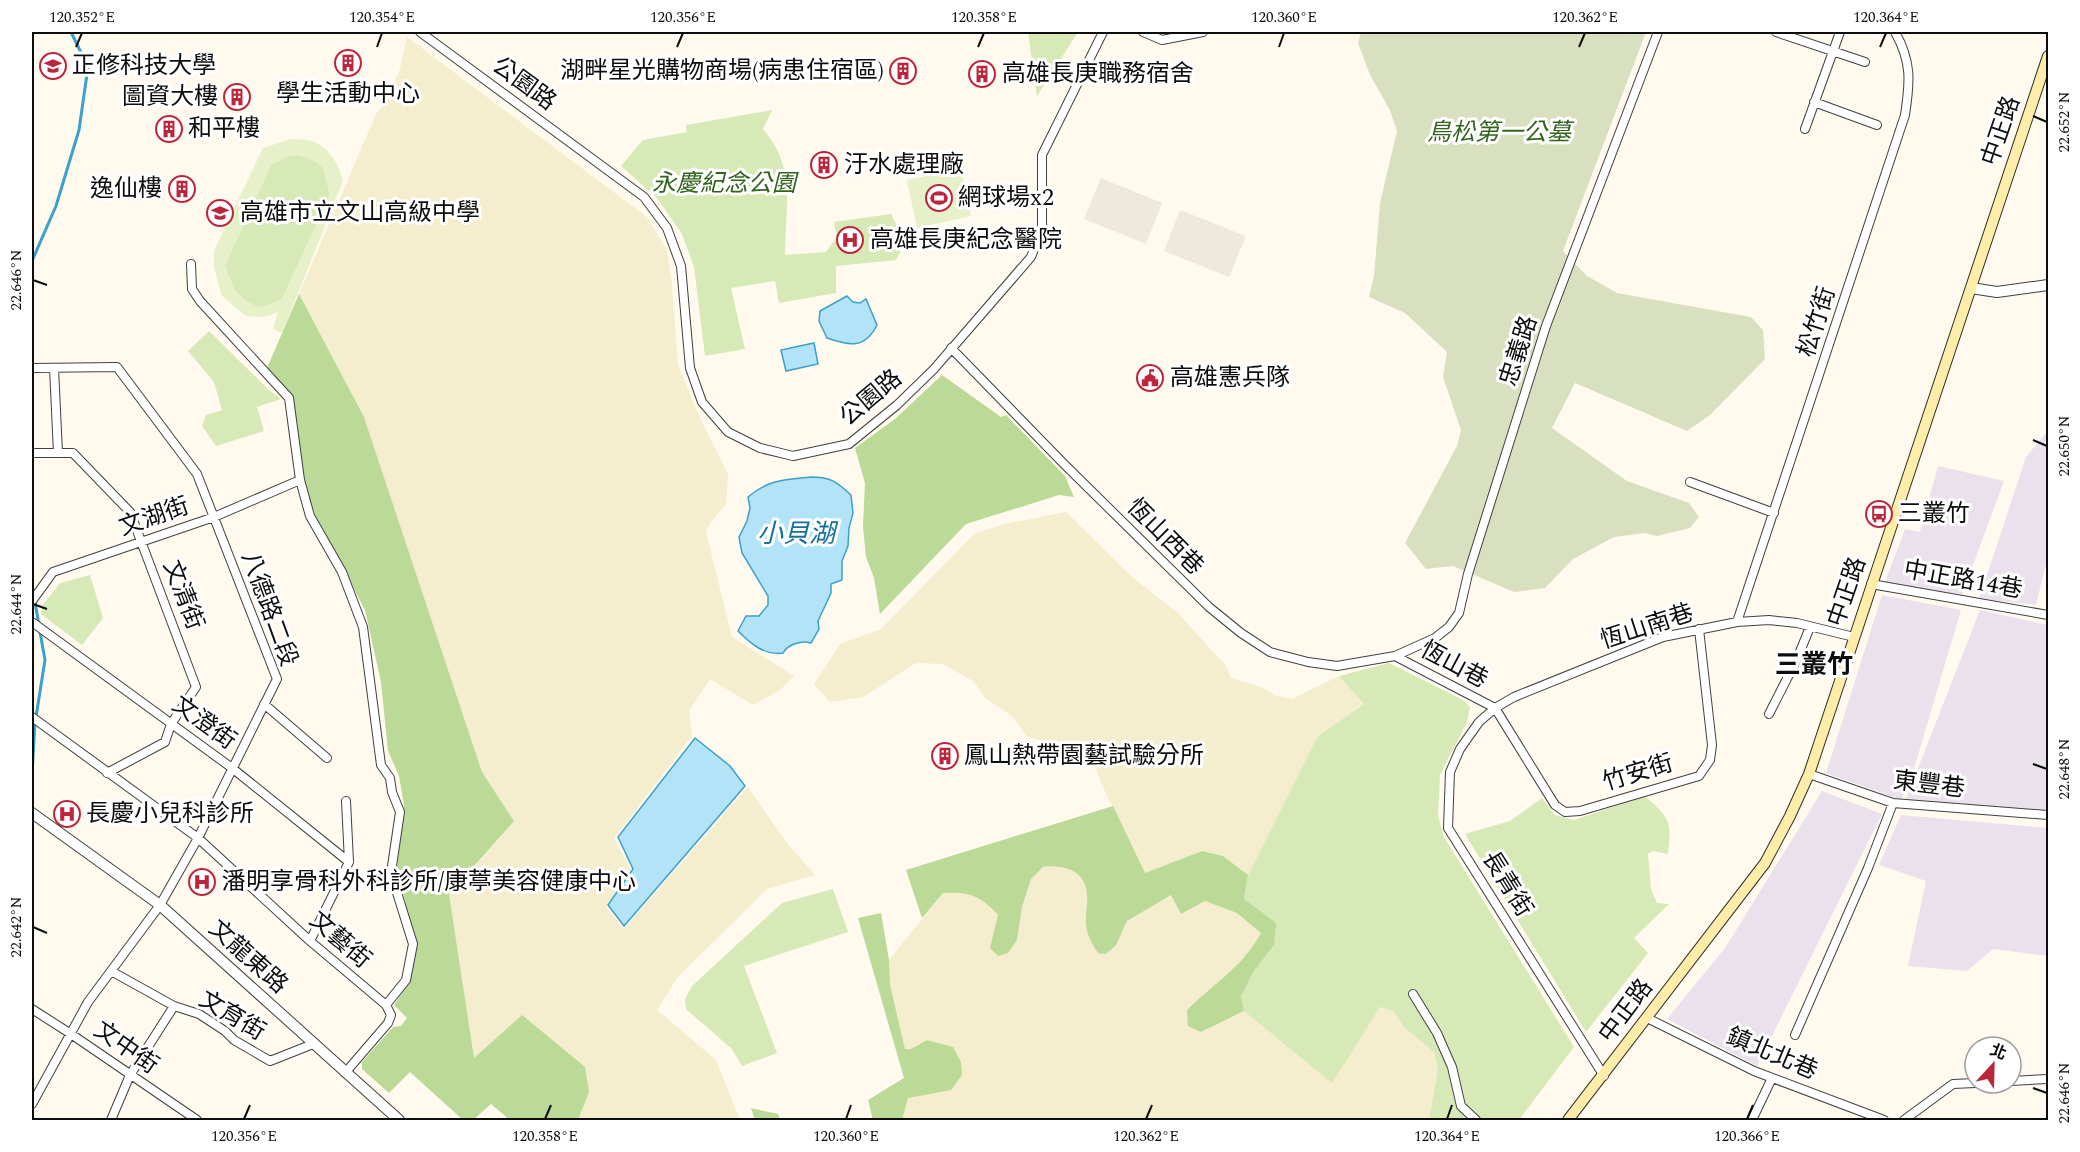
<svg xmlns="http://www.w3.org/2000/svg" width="2080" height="1152" font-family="Spectral,'Noto Sans TC',serif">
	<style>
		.industrial { fill: #eae1ec }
		.farmland { fill: #f4edce }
		.green { fill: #d6e9b7 }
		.forest { fill: #bbd997 }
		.cemetery { fill: #d9e0bf }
		.pitch { fill: #e6f0c9; fill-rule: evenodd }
		.plaza { fill: #eee8dd }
		.water { fill: #b3e3f6; stroke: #3aa0cc; stroke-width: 1.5 }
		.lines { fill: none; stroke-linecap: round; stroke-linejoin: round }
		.stream { stroke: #3aa0cc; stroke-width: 3 }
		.minor-casing { stroke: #404040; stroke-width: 10 }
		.tertiary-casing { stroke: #404040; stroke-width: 12 }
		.secondary-casing { stroke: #2f2f2f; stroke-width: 12 }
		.minor { stroke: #fff; stroke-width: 8 }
		.tertiary { stroke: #fff; stroke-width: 10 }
		.secondary { stroke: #feeca9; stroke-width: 10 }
		.ticks { fill: none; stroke: #0d0d0d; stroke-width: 2 }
		.labels { text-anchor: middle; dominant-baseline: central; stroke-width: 6; stroke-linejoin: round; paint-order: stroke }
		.poi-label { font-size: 24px; fill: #0d0d0d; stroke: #fff; text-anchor: start }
		.street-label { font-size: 24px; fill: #0d0d0d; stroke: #fff }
		.park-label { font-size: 24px; font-style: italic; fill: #33641e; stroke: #fff }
		.water-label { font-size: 26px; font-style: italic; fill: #17709e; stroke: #fff }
		.neighbourhood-label { font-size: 26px; font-weight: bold; fill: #0d0d0d; stroke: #fff }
		.neatline { fill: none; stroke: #0d0d0d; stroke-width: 2 }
		.ticks-label { font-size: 15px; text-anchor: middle; fill: #0d0d0d }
	</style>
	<rect width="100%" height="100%" fill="#fffaed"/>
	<path class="industrial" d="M2045 434H2048V541L2046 564 2036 605 1979 599 2026 457Z
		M1938 466 2004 481 1962 595 1885 582 1905 529 1920 532Z
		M1882 595 1961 610 1910 782 1901 800 1826 773Z
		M1980 610 2048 625V811L1906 799Z
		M1822 791 1882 814 1757 1066 1667 1019 1725 948Z
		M1901 815 2048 828V956L1993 949 1967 971 1908 966 1926 881 1879 865Z"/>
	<path class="farmland" d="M407 37 647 217 667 250 672 285 678 365 699 416 728 474 726 504 711 522 706 532 732 637 794 676 780 690 753 705 710 679 689 711 692 736 614 838 631 870 606 907 624 929 748 787 786 842 815 875 767 889 677 978 657 1010 716 1060 740 1120H578L588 1092 474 1059 449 894 514 821 482 772 364 417 299 294 376 114 386 102 400 69Z
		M1066 512 1132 577 1178 613 1226 666 1231 678 1261 687 1276 696 1292 699 1339 676 1364 704 1317 737 1248 875 1223 856 1202 851 1145 873 1101 783 1087 745 1054 744 1027 737 1012 716 985 698 973 681 943 664 916 663 863 697 830 702 814 684 840 644 881 629 974 534 1004 524Z
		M1060 866 1077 873 1084 881 1088 895 1086 923 1116 945 1126 921 1171 895 1181 914 1205 901 1237 913 1262 932 1251 950 1228 976 1203 994 1201 1032 1244 1011 1332 1082 1380 1007 1393 1011 1405 1028 1434 1052 1438 1069 1429 1120H902L908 1098 953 1047 927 1040 911 1049H905L890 985 889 960 943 893 964 892 985 900 1017 940 1022 907 1031 879 1043 867Z"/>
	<path class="green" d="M1028 32H1078L1037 96Z
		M772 110 763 129C797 168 785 208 785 255L826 252 837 237 834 222 891 214C900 233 908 240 896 260L836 266V293L779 303 775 281 731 288 745 349 705 356 694 267 682 234 657 198 621 166 643 140 687 132 686 125Z
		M297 155 310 158 323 167 330 195 282 299 261 308C236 299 233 289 225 265L271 165 285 157Z
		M209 331 269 390 281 399 257 407 264 431 216 446 202 426 206 415 222 410 214 382 188 351Z
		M90 575 103 618 82 645 41 614 42 606 60 583Z
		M1389 663 1463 700 1470 707 1467 722 1440 775 1438 816 1444 837 1574 1047 1519 1120H1429L1438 1069 1434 1052 1405 1028 1393 1011 1380 1007 1332 1083 1244 1011 1241 996 1254 971 1274 945 1254 908 1244 899 1248 875 1317 737 1364 704 1339 676Z
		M1645 796C1670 819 1672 820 1668 854L1653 851 1648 854 1651 889 1657 903 1669 904 1634 938 1648 953 1586 1032 1465 834 1510 821 1542 798 1555 815 1574 820Z
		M833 889 848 932 744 966 777 1053 742 1066 732 1049 686 1009 685 999 692 986 782 903Z"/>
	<path class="forest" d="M299 294 364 417 482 772 514 821 449 894 474 1058 522 1015 585 1067 589 1092 578 1120H510L491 1104 473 1120H463L410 1072 389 1093 362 1069V1062L393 1027 401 1026 407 1018 394 1005 409 982 416 946 397 868 404 805 399 776 388 751 381 682 365 610 314 513 306 493 292 398 267 368Z
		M942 375 1001 417 1006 415 1065 476 1074 497 1059 495 966 524 880 614 874 578 866 557 863 527 865 483 855 448 895 419Z
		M1113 806 1145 873 1202 851 1223 856 1248 875 1244 899 1276 923 1274 945 1254 971 1241 996 1244 1011 1201 1032 1188 1026 1187 1010C1215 982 1241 969 1261 933L1237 913 1205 901 1181 914 1171 895 1127 921 1116 945 1106 954 1098 953C1092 944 1087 935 1086 924 1085 914 1088 905 1087 895 1086 870 1064 865 1043 867L1031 879 1022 907 1017 940 1008 953 998 956 990 948 998 915C980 895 969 892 943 893L922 918 906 870Z
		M881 913 889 960 890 985 905 1049H911L927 1040 953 1047 961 1062 962 1075 951 1090 908 1098 902 1120H873L868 1100 904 1078 858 918Z
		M751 1108 778 1114 780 1120H755Z"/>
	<path class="cemetery" d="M1361 32H1646L1563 251 1587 276 1617 293 1751 317 1763 330 1765 359 1710 415 1687 431 1575 383 1552 428 1627 481 1689 503 1699 517 1690 528 1657 536 1644 533 1614 537 1573 559 1545 588 1514 592 1453 566 1426 569 1405 543 1457 446 1461 430 1443 377 1447 352 1405 313 1369 297 1374 276 1380 203 1397 131 1390 110 1370 75 1358 43Z"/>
	<path class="pitch" d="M291 139C297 140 305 139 311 141 328 146 339 164 343 181L282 333 273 329 278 312 264 317 246 316 222 296 214 268V251L263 148ZM297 155 310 158 323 167 330 195 282 299 261 308C236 299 233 289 225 265L271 165 285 157Z
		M961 169 971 216 917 228 907 180Z"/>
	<path class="plaza" d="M1101 178 1162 203 1146 244 1084 219Z
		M1180 210 1246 236 1229 277 1164 251Z"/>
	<path class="water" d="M847 296 853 302 860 303 866 299 877 325C865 349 850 346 827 338L819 321 820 311Z
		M814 343 818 364 786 371 781 350Z
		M811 477C831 477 837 482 851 495L853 513 849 528 848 546 842 561V580L831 584V593L818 621 819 629 811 643C802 640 788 644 783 653 765 656 751 644 738 631L746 616H759L768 605V596L742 553 739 537 747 521 750 508 748 497C769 479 785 480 811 477Z
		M695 738 730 766 745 786 624 926 608 905 633 869 618 837Z"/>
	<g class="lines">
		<path class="stream" d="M32 261 56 206 79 130 88 67 71 32
			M32 586 33 596
			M35 602 39 625
			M32 774 35 723 45 660 40 632"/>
		<defs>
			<path id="minor" d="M420 32 644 197 667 228 681 266 690 368 702 402 728 432 760 448 793 456 849 444 897 405 934 369 1031 257 1042 229V155L1103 32
				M1143 32 1162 40 1203 32
				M1776 32 1865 62
				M1814 102 1877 125
				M1805 129 1840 32
				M191 264 192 289 200 301 289 398 300 480 310 516 342 572 363 627 381 765 390 778 392 792 400 812 392 866 394 883 413 944 406 980 386 1005
				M951 348 1064 464 1209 607 1241 633 1270 652 1308 662 1337 666 1395 656 1435 638 1449 627 1459 613 1468 574 1546 326 1658 32
				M32 368 117 367 197 474 277 679 198 838 160 905 88 1002 32 1104
				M54 368 58 453
				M32 453H73L130 512 196 687 171 724 165 742 107 773
				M1690 482 1774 513
				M1871 584 2048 615
				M32 601 53 572 214 517 300 480
				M32 622 232 768 349 862
				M1737 622 1905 115C1910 82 1912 62 1895 32
				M1395 656 1495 708
				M264 704 327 758
				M1495 708 1555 805 1565 812 1580 811 1699 776 1710 760 1712 745 1699 629
				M1769 714 1797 659 1810 627
				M32 717 198 838 310 941 386 1005 391 1015 388 1023 345 1073
				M1809 774 1893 803 2048 815
				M310 941 349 862 346 801
				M111 971 174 1006
				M1413 994 1437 1033 1452 1067 1461 1106 1476 1120
				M32 1009 71 1034 197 1120
				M1647 1018 1754 1071 1884 1120
				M1795 1035 1868 868 1893 803
				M1604 1076 1448 828 1450 772 1460 749 1479 722 1495 708 1514 697 1663 637 1737 622 1769 620 1797 623 1854 637
				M2011 1081 2048 1079
				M111 1120 130 1075 174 1006 199 1014 225 1031 234 1040 270 1061 313 1044
				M1752 1120 1772 1078
				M1904 1120 1953 1084 1975 1083"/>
			<path id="tertiary" d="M1971 288 1997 292 2048 285
				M32 813 160 905 399 1120"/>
			<path id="secondary" d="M1568 1120 1765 863 1790 816 1809 774 2048 56"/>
		</defs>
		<use href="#minor" class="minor-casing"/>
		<use href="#tertiary" class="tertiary-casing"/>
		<use href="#secondary" class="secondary-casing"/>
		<use href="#minor" class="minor"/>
		<use href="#tertiary" class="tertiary"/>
		<use href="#secondary" class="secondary"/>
	</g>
	<path class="ticks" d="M76 47 82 33M377 47 382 33M677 47 683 33M978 47 984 33M1279 47 1284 33M1579 47 1585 33M1880 47 1886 33M2033 116 2047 122M33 280 47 285M2033 440 2047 446M33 604 47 609M2033 764 2047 769M33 927 47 933M2033 1088 2047 1093M244 1119 250 1105M545 1119 551 1105M846 1119 851 1105M1146 1119 1152 1105M1447 1119 1452 1105M1747 1119 1753 1105"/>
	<defs>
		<symbol id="building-ring" viewBox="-11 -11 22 22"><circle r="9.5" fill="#fff" stroke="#bc263c" stroke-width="1.5"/><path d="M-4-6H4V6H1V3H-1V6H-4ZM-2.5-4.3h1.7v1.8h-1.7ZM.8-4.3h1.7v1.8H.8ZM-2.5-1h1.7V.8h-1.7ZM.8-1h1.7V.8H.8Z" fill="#bc263c"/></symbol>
		<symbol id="university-ring" viewBox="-11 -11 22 22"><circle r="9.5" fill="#fff" stroke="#bc263c" stroke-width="1.5"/><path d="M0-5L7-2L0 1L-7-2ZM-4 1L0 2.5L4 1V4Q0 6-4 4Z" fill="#bc263c"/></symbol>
		<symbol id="stadium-ring" viewBox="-11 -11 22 22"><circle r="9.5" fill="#fff" stroke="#bc263c" stroke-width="1.5"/><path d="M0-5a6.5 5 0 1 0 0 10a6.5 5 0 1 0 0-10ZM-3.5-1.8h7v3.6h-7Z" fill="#bc263c"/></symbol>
		<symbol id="school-ring" viewBox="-11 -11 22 22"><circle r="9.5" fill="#fff" stroke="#bc263c" stroke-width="1.5"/><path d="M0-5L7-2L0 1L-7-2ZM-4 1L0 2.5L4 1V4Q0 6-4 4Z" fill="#bc263c"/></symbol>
		<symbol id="hospital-ring" viewBox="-11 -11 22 22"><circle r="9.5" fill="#fff" stroke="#bc263c" stroke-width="1.5"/><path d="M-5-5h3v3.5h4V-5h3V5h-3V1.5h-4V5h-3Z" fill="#bc263c"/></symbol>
		<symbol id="civic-ring" viewBox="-11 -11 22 22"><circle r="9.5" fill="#fff" stroke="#bc263c" stroke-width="1.5"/><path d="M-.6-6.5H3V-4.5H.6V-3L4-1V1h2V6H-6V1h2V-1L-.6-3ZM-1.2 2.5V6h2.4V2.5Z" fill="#bc263c"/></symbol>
		<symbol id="bus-ring" viewBox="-11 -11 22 22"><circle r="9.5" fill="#fff" stroke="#bc263c" stroke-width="1.5"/><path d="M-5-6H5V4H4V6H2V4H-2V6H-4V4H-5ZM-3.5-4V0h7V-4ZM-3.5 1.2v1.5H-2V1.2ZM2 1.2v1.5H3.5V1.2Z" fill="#bc263c"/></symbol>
	</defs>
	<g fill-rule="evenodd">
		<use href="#building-ring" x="333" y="48" width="30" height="30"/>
		<use href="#university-ring" x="38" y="51" width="30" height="30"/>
		<use href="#building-ring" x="888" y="56" width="30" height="30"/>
		<use href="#building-ring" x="967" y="59" width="30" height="30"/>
		<use href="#building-ring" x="222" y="82" width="30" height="30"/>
		<use href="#building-ring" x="154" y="114" width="30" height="30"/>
		<use href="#building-ring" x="809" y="150" width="30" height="30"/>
		<use href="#building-ring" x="167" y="174" width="30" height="30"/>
		<use href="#stadium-ring" x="924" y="183" width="30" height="30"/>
		<use href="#school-ring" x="205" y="198" width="30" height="30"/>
		<use href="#hospital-ring" x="835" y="225" width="30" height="30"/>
		<use href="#civic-ring" x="1135" y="363" width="30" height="30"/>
		<use href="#bus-ring" x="1864" y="499" width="30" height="30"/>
		<use href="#building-ring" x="930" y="741" width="30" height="30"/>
		<use href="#hospital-ring" x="52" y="799" width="30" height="30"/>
		<use href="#hospital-ring" x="187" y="867" width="30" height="30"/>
	</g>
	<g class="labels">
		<g class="poi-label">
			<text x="72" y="66">正修科技大學</text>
			<text x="884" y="71" text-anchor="end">湖畔星光購物商場(病患住宿區)</text>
			<text x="1002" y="74">高雄長庚職務宿舍</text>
			<text x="348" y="94" text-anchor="middle">學生活動中心</text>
			<text x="218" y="97" text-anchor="end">圖資大樓</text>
			<text x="188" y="129">和平樓</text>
			<text x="844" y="165">汙水處理廠</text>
			<text x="162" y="189" text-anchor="end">逸仙樓</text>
			<text x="958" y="198">網球場x2</text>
			<text x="240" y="213">高雄市立文山高級中學</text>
			<text x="870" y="240">高雄長庚紀念醫院</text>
			<text x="1170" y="378">高雄憲兵隊</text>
			<text x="1898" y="514">三叢竹</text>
			<text x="964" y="756">鳳山熱帶園藝試驗分所</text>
			<text x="86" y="814">長慶小兒科診所</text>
			<text x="222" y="882">潘明享骨科外科診所/康葶美容健康中心</text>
		</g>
		<g class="street-label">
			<text transform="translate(524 84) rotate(36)">公園路</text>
			<text transform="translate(2001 131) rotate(-71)">中正路</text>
			<text transform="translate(1817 322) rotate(-72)">松竹街</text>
			<text transform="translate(1519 351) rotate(-72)">忠義路</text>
			<text transform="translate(871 398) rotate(-40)">公園路</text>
			<text transform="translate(154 517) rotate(-19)">文湖街</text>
			<text transform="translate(1165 537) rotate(45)">恆山西巷</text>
			<text transform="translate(1963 580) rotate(10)">中正路14巷</text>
			<text transform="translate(1847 592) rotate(-71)">中正路</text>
			<text transform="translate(183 595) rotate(69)">文清街</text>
			<text transform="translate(269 609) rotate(70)">八德路二段</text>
			<text transform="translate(1647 627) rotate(-18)">恆山南巷</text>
			<text transform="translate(1454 665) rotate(28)">恆山巷</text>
			<text transform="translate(204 723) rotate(36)">文澄街</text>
			<text transform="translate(1638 773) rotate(-17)">竹安街</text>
			<text transform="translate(1929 785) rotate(7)">東豐巷</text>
			<text transform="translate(1507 884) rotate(58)">長青街</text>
			<text transform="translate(340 940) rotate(41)">文藝街</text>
			<text transform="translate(248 957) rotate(42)">文龍東路</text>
			<text transform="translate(1626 1011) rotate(-53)">中正路</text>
			<text transform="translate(232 1016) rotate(31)">文育街</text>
			<text transform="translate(126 1048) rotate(35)">文中街</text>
			<text transform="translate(1772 1054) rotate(23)">鎮北北巷</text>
		</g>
		<g class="park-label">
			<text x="1499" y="133">鳥松第一公墓</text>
			<text x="724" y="184">永慶紀念公園</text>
		</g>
		<g class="water-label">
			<text x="796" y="534">小貝湖</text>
		</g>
		<g class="neighbourhood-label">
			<text x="1814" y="665">三叢竹</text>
		</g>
	</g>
	<rect width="2080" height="1152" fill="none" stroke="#ffffff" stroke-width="66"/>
	<g transform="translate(1993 1065) rotate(22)"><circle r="28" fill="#ffffff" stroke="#9e9e9e" stroke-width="1.5"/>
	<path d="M0-4.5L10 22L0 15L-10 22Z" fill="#bc263c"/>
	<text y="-9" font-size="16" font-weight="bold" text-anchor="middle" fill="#0d0d0d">北</text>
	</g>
	<rect x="33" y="33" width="2014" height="1086" class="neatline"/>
	<g class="ticks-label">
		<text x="82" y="22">120.352°E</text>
		<text x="382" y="22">120.354°E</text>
		<text x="683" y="22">120.356°E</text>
		<text x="984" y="22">120.358°E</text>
		<text x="1284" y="22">120.360°E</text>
		<text x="1585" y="22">120.362°E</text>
		<text x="1886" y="22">120.364°E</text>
		<text transform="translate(2064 122) rotate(-90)" y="5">22.652°N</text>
		<text transform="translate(16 280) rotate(-90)" y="5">22.646°N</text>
		<text transform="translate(2064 446) rotate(-90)" y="5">22.650°N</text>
		<text transform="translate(16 604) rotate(-90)" y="5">22.644°N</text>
		<text transform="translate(2064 769) rotate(-90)" y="5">22.648°N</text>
		<text transform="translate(16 927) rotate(-90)" y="5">22.642°N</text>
		<text transform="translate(2064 1093) rotate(-90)" y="5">22.646°N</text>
		<text x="244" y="1141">120.356°E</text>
		<text x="545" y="1141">120.358°E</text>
		<text x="846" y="1141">120.360°E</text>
		<text x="1146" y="1141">120.362°E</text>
		<text x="1447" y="1141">120.364°E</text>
		<text x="1747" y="1141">120.366°E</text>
	</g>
</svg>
